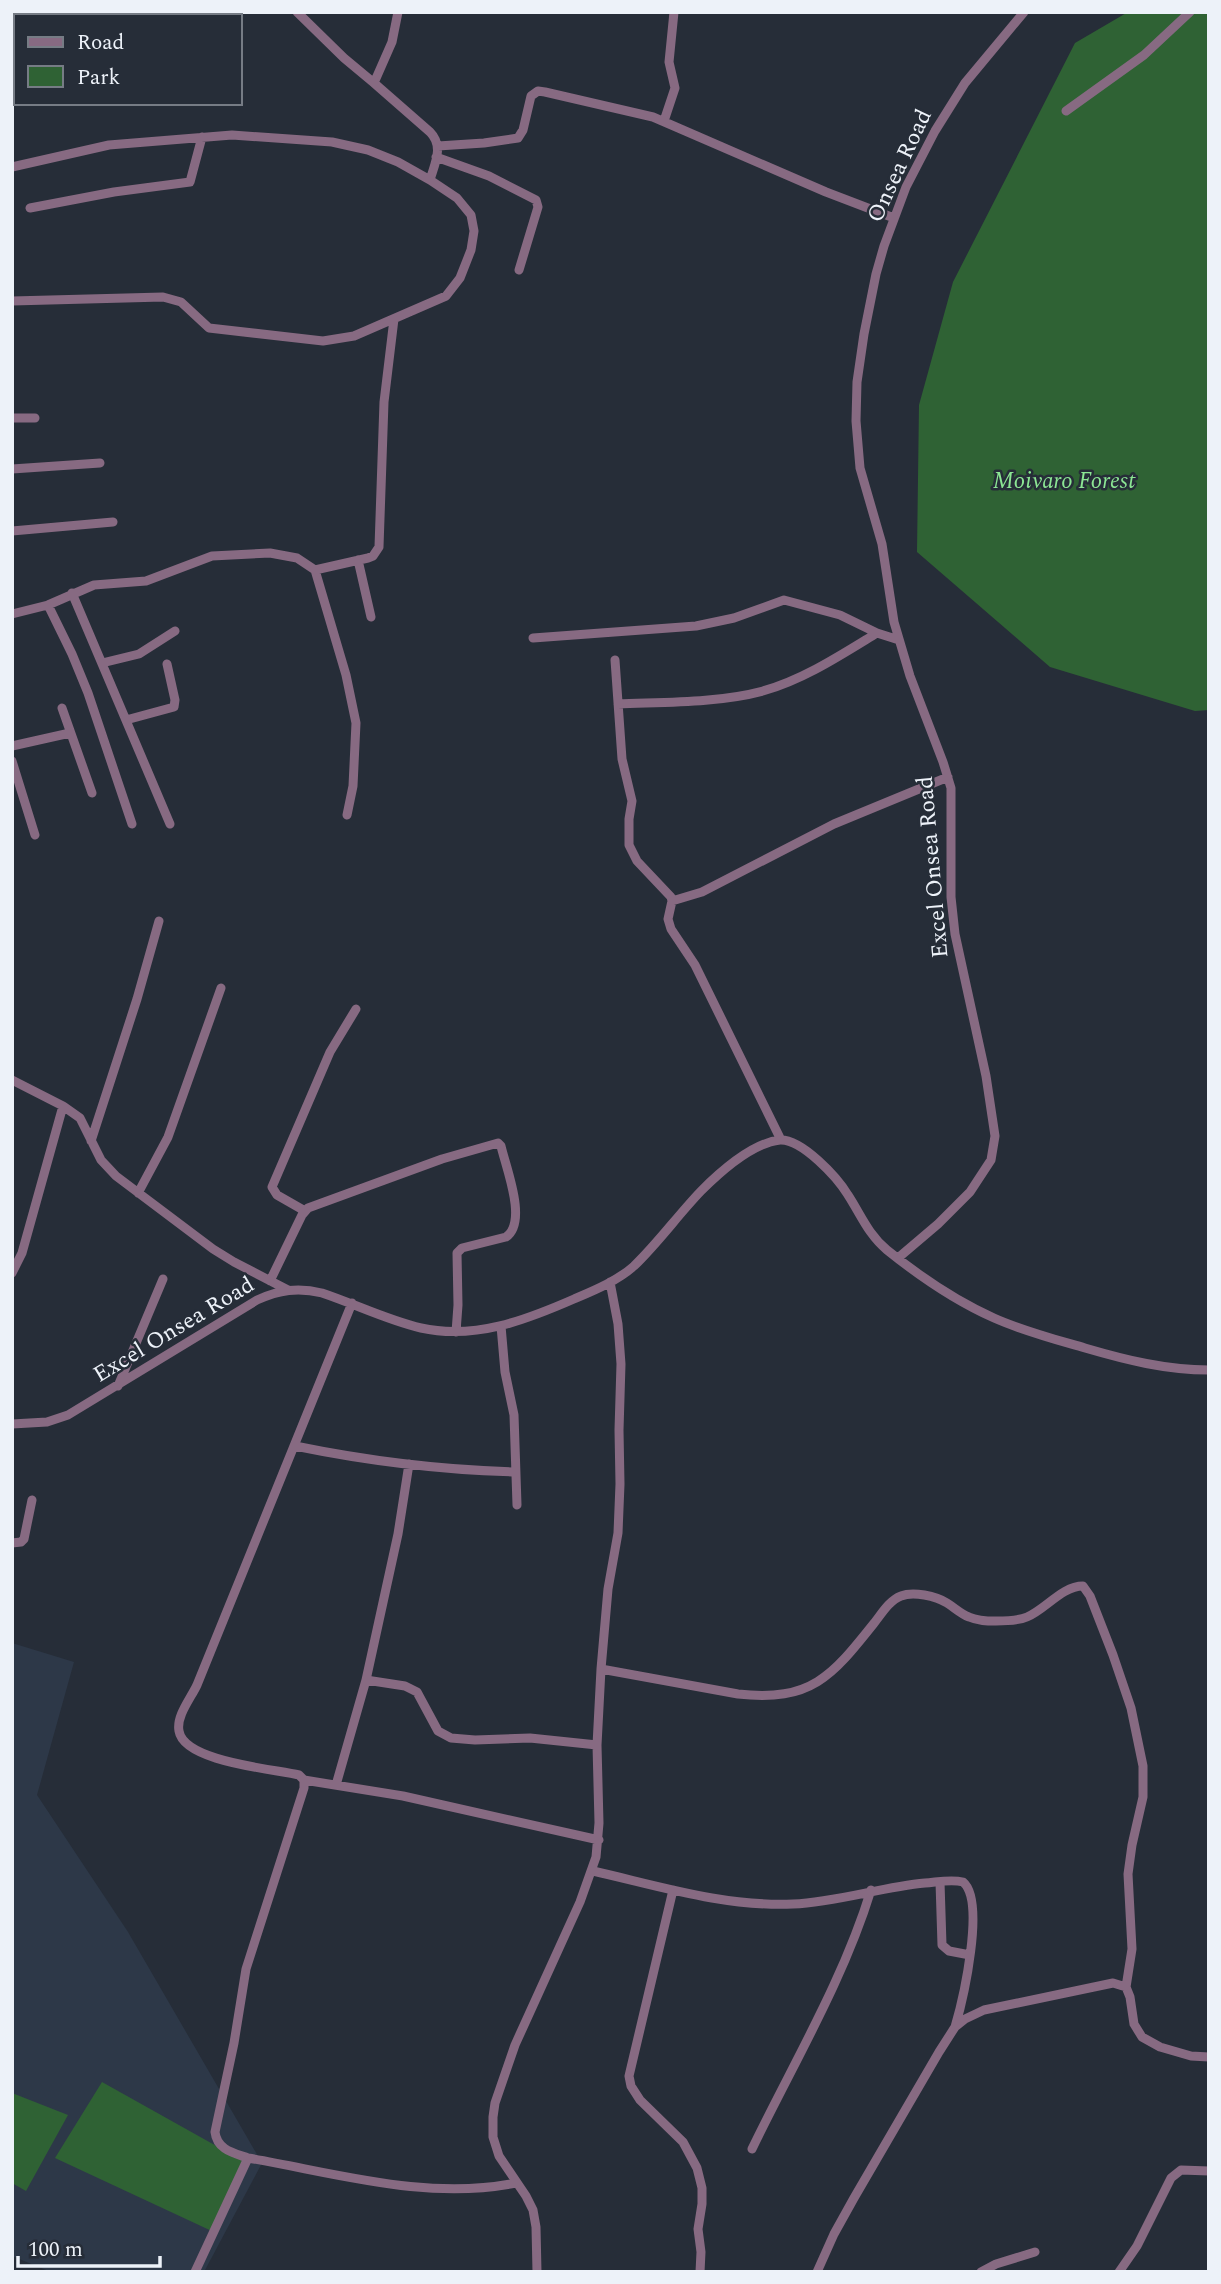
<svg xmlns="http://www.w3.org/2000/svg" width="1221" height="2284" font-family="Spectral,serif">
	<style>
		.built { fill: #2d3848 }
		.park { fill: #2f6234 }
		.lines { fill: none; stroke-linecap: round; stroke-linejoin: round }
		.minor { stroke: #876a82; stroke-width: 9 }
		.labels { text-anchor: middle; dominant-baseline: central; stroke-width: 5; stroke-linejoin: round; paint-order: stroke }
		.street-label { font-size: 23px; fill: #edf2f9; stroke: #262d38 }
		.park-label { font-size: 23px; font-style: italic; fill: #8ce694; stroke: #262d38 }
	</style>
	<rect width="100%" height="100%" fill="#262d38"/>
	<path class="built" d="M12 1643 74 1662 37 1795 128 1932 262 2163 204 2272H51L12 2256Z"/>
	<path class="park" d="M1128 12H1209V710L1195 711 1050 667 917 552 919 405 953 282 1075 43Z
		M102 2082 245 2162 216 2233 55 2158Z
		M12 2093 68 2115 26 2191 12 2183Z"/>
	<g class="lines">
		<path class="minor" d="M297 12 344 58 374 83
			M398 12 392 42 374 83 430 132C444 146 435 163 430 180
			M1066 111 1144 55 1190 12
			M664 121 675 88 669 62 674 12
			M438 146 484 143 518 138 523 130 531 96 538 91 545 92 653 117 826 192 894 218
			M436 157 489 176 536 200 538 207 519 270
			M12 167 109 145 232 135 332 142 368 150 398 162 430 180 457 198 471 215 474 231 471 250 460 278 446 296 354 336 323 341 209 328 181 302 163 297 12 301
			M30 208 114 192 190 182 202 137
			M12 418H35
			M12 469 100 463
			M12 531 113 522
			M358 560 371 617
			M315 570 368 558 373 556 379 547 384 402 394 319
			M72 593 170 824
			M48 605 72 654 88 693 132 824
			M12 614 48 605 94 585 146 581 212 556 270 553 297 558 315 570 346 675 356 723 353 786 347 815
			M533 638 696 626 734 618 784 600 840 615 877 633 899 640
			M615 660 622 759 632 801 629 819V845L637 861 671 897 672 901 668 919 671 929 695 965 781 1140
			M102 663 139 654 175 631
			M618 704C664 702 718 703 763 691 803 680 841 655 877 633
			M62 708 92 793
			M126 720 174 707 175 700 167 664
			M12 746 70 733
			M12 761 35 835
			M672 901 702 892 834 824 948 777
			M12 1080 63 1106 80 1118 101 1160 116 1176 213 1249 234 1262 288 1290
			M91 1141 137 999 159 921
			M138 1193 168 1137 221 988
			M305 1211 277 1195 272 1187 330 1052 356 1009
			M898 1258 938 1224 970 1192 991 1160 995 1136 986 1076 955 934 951 897V788L943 762 910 676 894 622 882 544 860 468 856 421 857 382 864 334 876 274 884 246 906 187 935 131 965 83 1024 12
			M12 1273 22 1253 63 1106
			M270 1281 302 1215 308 1208 442 1159 498 1143 501 1146C506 1168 528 1222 506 1237L462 1248 457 1253 458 1305 456 1332
			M352 1303 197 1685C191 1698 176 1716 179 1731 184 1762 274 1769 299 1775L304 1780V1788L246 1969 234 2043 215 2132C217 2150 234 2153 248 2158 336 2173 427 2201 516 2183
			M501 1326 505 1372 514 1415 517 1505
			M118 1386 163 1279
			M12 1424 47 1422 68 1415 257 1300C279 1290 298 1287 322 1293 355 1304 387 1320 421 1328 475 1340 526 1320 574 1299 595 1290 617 1281 634 1266 658 1243 678 1215 701 1191 720 1172 752 1143 780 1140 802 1139 837 1177 848 1195 861 1215 868 1234 887 1250 918 1275 958 1302 994 1318 1023 1331 1054 1339 1085 1348 1126 1360 1166 1370 1209 1370
			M295 1446C368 1461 442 1470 516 1472
			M12 1543 21 1542 24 1539 32 1500
			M601 1669 738 1694C812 1702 832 1676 875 1622 882 1613 890 1600 901 1596 913 1591 936 1596 947 1603 955 1608 961 1614 969 1617 978 1621 987 1621 996 1621 1006 1621 1018 1621 1027 1617 1046 1609 1062 1586 1083 1586L1090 1596 1113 1655 1131 1708 1143 1766V1797L1132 1845 1128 1874 1132 1949 1126 1987 1130 1997 1134 2024 1142 2037 1160 2047 1191 2056 1209 2057
			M366 1680 405 1686 417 1692 438 1731 451 1738 475 1740 530 1738 597 1745
			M304 1780 403 1796 599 1840
			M336 1785 366 1680 398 1534 409 1464
			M593 1871C659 1886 725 1907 793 1904 838 1902 881 1887 925 1883 938 1882 951 1879 963 1882 986 1901 963 2000 955 2027
			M940 1882 942 1945 949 1951 970 1955
			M673 1890 629 2076 631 2086 640 2100 683 2142 697 2168 702 2188V2204L698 2229 701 2252 700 2272
			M752 2149C793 2064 843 1981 871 1890
			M195 2272 248 2158
			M537 2272 536 2227 533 2210 526 2196 499 2156 493 2137V2117L495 2103 515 2045 580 1902 596 1857 599 1823 597 1745 601 1669 608 1589 618 1533 620 1484 619 1430 621 1364 618 1324 610 1282
			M817 2272 834 2234 854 2198 939 2052 955 2027 965 2019 984 2010 1113 1983 1126 1987
			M981 2272 996 2264 1035 2252
			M1119 2272 1137 2246 1171 2178 1181 2170 1209 2171"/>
	</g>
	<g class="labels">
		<g class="street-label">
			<text transform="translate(900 166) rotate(-65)">Onsea Road</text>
			<text transform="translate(933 867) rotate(-95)">Excel Onsea Road</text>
			<text transform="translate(174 1330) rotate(-31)">Excel Onsea Road</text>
		</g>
		<g class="park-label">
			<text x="1064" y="481">Moivaro Forest</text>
		</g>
	</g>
	<rect width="1221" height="2284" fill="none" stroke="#edf2f9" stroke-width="28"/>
	<rect x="14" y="14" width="228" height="91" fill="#262d38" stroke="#767c85" stroke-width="2"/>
	<rect x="28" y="37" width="35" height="10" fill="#876a82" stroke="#767c85" stroke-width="2"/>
	<text x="77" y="49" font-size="21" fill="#edf2f9">Road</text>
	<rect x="28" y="66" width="35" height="21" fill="#2f6234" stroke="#767c85" stroke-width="2"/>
	<text x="77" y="84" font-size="21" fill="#edf2f9">Park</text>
	<path d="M18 2256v10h142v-10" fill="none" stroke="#edf2f9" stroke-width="3.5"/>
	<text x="28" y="2256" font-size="21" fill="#edf2f9" stroke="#262d38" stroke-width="5" paint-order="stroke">100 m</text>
</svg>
